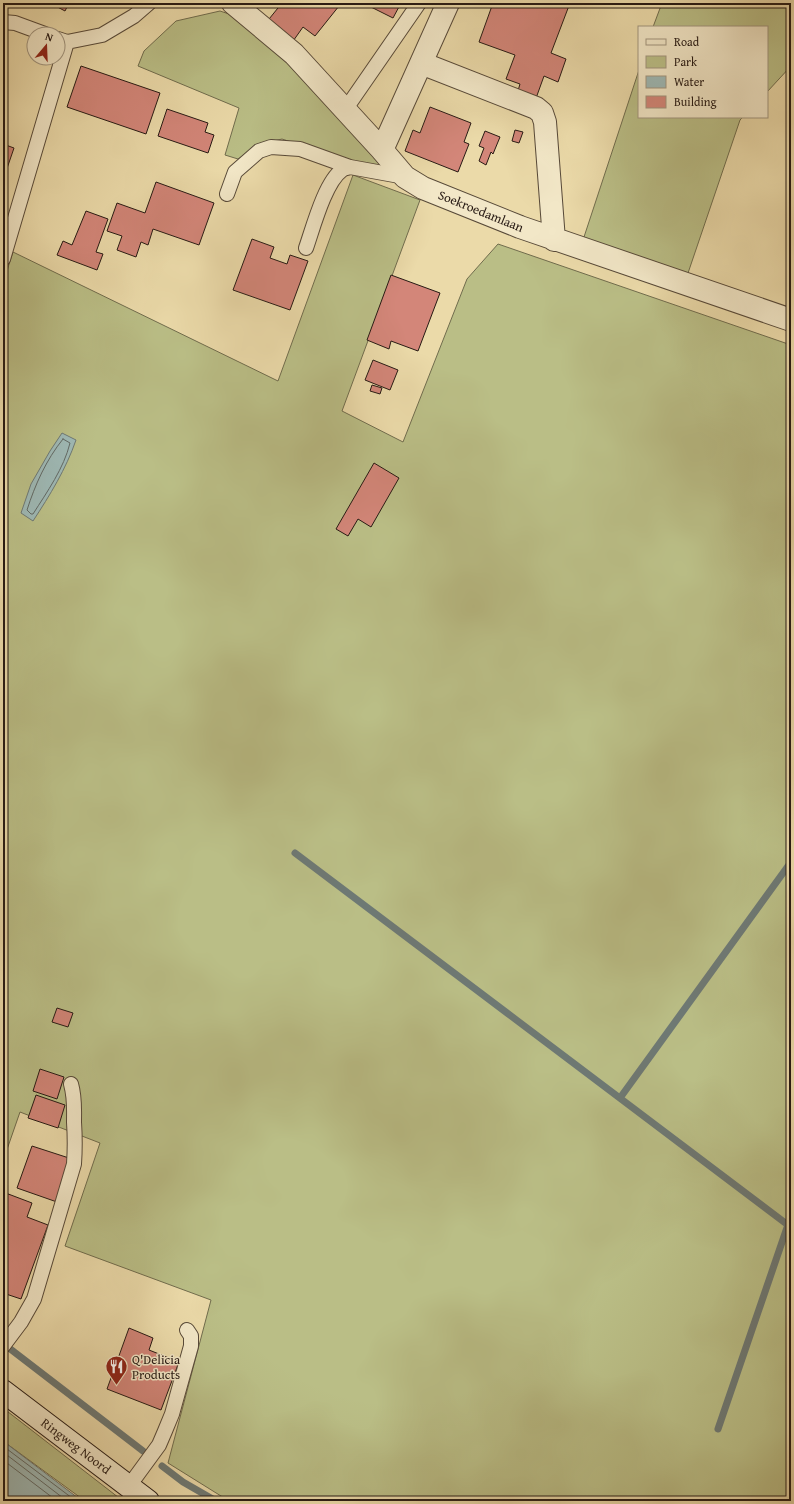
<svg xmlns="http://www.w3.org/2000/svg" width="794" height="1504" font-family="'Gentium Book Plus',serif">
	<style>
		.green { fill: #babe86; stroke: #706c4d }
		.water { fill: #9eb8b4; stroke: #6e7974 }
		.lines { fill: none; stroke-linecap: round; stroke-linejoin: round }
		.shore { stroke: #626964; stroke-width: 1 }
		.stream { stroke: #6e7974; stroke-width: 7 }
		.building { fill: #d38679; stroke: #271a14 }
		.lane-casing { stroke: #584a39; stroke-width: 16 }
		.street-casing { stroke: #584a39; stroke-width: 24 }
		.secondary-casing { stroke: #271a14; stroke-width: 24 }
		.lane { stroke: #f2e7c7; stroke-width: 14 }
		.street { stroke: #f2e7c7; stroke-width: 22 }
		.secondary { stroke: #f2e7c7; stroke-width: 22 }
		.labels { text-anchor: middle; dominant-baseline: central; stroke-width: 3; stroke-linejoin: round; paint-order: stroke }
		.street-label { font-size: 13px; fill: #271a14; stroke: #f2e7c7 }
		.poi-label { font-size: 13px; fill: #271a14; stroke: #f2e7c7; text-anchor: start }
	</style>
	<rect width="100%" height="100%" fill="#ebdaa9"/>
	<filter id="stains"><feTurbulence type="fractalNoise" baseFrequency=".005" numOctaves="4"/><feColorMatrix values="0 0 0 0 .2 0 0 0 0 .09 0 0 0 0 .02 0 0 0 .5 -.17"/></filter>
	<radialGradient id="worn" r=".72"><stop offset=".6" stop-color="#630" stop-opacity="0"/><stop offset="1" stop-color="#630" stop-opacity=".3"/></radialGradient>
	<path class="green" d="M662 3H791V66L767 92V27H653Z
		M220 11 241 18 293 61 397 177 282 139 261 144 238 159 225 155 239 108 138 66 144 51 176 21Z
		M639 70V117H743L740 120 687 276 583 240Z
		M353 175 420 200 342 411 403 442 467 279 498 244 791 345V1501H229L168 1463 211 1300 65 1246 100 1143 20 1112 3 1161V283L13 252 278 381Z
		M3 1408 123 1501H85L3 1441Z"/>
	<path class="water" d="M62 433 76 440C66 469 50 495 33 521L21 513 31 484 50 451Z
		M3 1441 82 1501H3Z"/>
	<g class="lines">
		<path class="shore" d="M63 439 70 443C64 468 47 492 33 514H31L27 510C35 485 46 460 63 439Z
			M3 1446 76 1501
			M3 1452 67 1501
			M3 1460 57 1501"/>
		<path class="stream" d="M295 853 788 1225
			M620 1098 791 862
			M9 1348 143 1451
			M718 1429 791 1216
			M162 1466 183 1482 216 1501"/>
	</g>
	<path class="building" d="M50 3H69L65 11Z
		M282 3H335L339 6 315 36 303 27 291 44 265 24Z
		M363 3H401L393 18Z
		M493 3H570L551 53 566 59 558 82 544 76 535 101 517 94 520 84 506 79 515 55 479 42Z
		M81 66 160 93 146 134 67 107Z
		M430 107 471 123 464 142 469 144 458 172 405 151 413 130 420 133Z
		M167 109 208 123 205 132 214 135 208 153 158 136Z
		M515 130 523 132 519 143 512 141Z
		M485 131 500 137 493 154 491 152 486 165 479 161 484 148 479 146Z
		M3 144 14 148 3 180Z
		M156 182 214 203 199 245 153 229 148 245 141 242 136 257 117 250 122 236 107 231 117 203 145 213Z
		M86 211 108 219 96 252 103 254 97 270 57 255 63 241 72 245Z
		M252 239 274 247 270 258 287 264 290 255 308 261 290 310 233 290Z
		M391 275 440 293 418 351 391 341 389 349 367 340Z
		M373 360 398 370 390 390 365 380Z
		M372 385 382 388 380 394 370 391Z
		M374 463 399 478 371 527 358 519 348 536 336 529Z
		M57 1008 73 1013 68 1027 52 1022Z
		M40 1069 64 1077 57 1099 33 1091Z
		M36 1095 65 1105 58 1128 28 1118Z
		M32 1146 72 1159 57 1202 17 1188Z
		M3 1192 32 1203 27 1217 48 1225 21 1299 3 1293Z
		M129 1328 153 1338 149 1350 179 1362 161 1410 107 1389Z"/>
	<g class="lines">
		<defs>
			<path id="lane" d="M3 22 15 23 45 34
				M58 39 67 42 102 35 134 16 149 3
				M345 110 419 3
				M227 194 235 172 259 151 271 147 300 149 350 167 405 177
				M306 248C313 228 325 182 342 170 344 168 348 168 350 167
				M3 259 67 42
				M3 1346 21 1322 34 1299 74 1164C75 1150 75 1137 74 1122 74 1108 75 1098 71 1084
				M129 1486 159 1445 165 1431 172 1414 191 1346V1336L187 1330"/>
			<path id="street" d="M233 3 294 54 382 150 405 177 423 188 520 227 791 320
				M421 63 536 108 542 113 545 122 554 240
				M382 150 448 3"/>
			<path id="secondary" d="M3 1391 148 1501"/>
		</defs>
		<use href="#lane" class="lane-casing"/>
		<use href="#street" class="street-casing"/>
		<use href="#secondary" class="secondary-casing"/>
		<use href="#lane" class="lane"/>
		<use href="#street" class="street"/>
		<use href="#secondary" class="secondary"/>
	</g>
	<defs>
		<symbol id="restaurant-pin" viewBox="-11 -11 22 30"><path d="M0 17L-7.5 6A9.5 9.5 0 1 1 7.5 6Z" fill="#8f2418" stroke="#f2e7c7"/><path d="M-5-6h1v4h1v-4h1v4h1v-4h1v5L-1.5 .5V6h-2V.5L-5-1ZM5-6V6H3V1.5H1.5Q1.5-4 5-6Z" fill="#fff"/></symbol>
	</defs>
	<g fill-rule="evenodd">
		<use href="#restaurant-pin" x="104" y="1354" width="25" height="34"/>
	</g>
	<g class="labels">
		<g class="street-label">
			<text transform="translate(481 211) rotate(22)">Soekroedamlaan</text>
			<text transform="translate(76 1446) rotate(37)">Ringweg Noord</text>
		</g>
		<g class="poi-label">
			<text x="132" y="1359">Q'Delicia<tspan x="132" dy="15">Products</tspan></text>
		</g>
	</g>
	<rect width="794" height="1504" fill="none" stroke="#ebdaa9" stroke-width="16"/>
	<rect x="4" y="4" width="786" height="1496" fill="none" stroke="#271a14" stroke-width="2"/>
	<rect x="8" y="8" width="778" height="1488" fill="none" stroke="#271a14"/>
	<rect x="638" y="26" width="130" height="92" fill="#f2e7c7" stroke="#a1957f"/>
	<rect x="646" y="39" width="20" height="6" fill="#f2e7c7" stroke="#a1957f"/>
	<text x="674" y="46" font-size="12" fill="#271a14">Road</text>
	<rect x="646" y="56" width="20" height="12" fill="#babe86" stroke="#a1957f"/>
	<text x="674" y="66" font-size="12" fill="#271a14">Park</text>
	<rect x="646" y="76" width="20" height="12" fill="#9eb8b4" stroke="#a1957f"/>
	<text x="674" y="86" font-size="12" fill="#271a14">Water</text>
	<rect x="646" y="96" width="20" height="12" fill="#d38679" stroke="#a1957f"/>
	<text x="674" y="106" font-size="12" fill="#271a14">Building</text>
	<g transform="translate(46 46) rotate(19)"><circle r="19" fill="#f2e7c7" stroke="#a1957f"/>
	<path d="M0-3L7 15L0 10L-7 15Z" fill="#8f2418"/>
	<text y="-6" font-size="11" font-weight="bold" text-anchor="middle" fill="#271a14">N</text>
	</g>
	<rect width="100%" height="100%" filter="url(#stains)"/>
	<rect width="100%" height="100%" fill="url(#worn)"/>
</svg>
